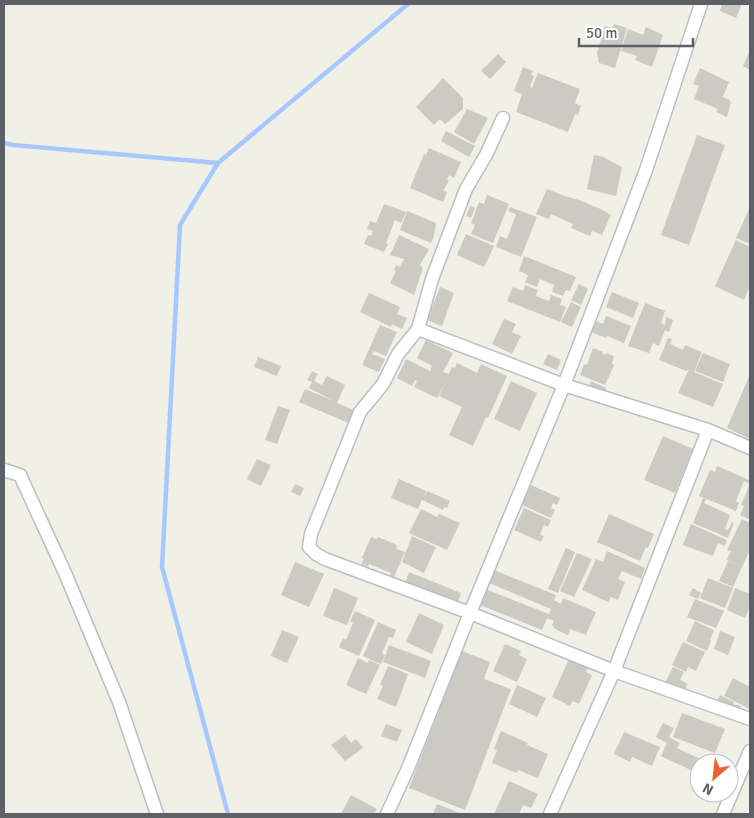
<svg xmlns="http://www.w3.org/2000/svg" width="754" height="818" font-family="Signika,sans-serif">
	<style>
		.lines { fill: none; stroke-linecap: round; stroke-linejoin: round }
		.stream { stroke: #a7c8ff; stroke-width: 4.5 }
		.building { fill: #cbcac3 }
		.street-casing { stroke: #bdbec4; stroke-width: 15 }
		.street { stroke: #fff; stroke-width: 12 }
	</style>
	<rect width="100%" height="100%" fill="#f0f0e6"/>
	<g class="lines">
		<path class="stream" d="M4 143 13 145 218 163 408 4
			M218 163 180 225 162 567 228 814"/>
	</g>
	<path class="building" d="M722 4H742L736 18 720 11Z
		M614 24 627 28 615 68 599 63 597 53 605 26 612 28Z
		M646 27 663 35 652 67 635 60 637 56 621 51 628 29 643 35Z
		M750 50V70L743 66Z
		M498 54 506 62 490 79 481 71Z
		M523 67 533 71 531 75 534 76 530 87 532 88 538 73 580 89 575 103 581 106 578 115 575 114 568 132 516 112 522 94 514 91Z
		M700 68 729 82 723 97 730 100 729 101 731 102 727 117 716 112 718 109 694 99 699 86 693 84Z
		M443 78 463 98V109L445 124 440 119 434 125 416 107Z
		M467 109 488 118 474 144 454 132Z
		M446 131 475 146 469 157 441 141Z
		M697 135 725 145 689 245 661 235Z
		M429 148 461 162 454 178 449 175 447 180 449 181 443 191 447 192 443 202 410 188 424 154 426 155Z
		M594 155 603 157 622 167 616 196 587 189Z
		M547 189 564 196 579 200 603 210 611 215 602 235 592 231 590 236 571 228 573 224 551 214 549 219 536 214Z
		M487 195 509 204 493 243 471 234 475 225 471 223 479 202 484 204Z
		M384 204 406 212 401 223 395 220 386 243 388 244 384 252 364 244 368 235 371 236 373 231 367 229 370 221 376 223Z
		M470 206 475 208 471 218 466 216Z
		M510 207 537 217 521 257 496 247 500 236 507 239 516 214 508 211Z
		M750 207V244L736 238Z
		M407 211 436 223 434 236 431 243 400 230Z
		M466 234 494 246 484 267 457 255Z
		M399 235 429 249 420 265 423 268 414 295 390 283 396 271 394 270 396 265 400 267 404 259 390 255Z
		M736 240 750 247V286L744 300 715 286Z
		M524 256 576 277 570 291 566 290 563 296 552 292 554 285 540 279 537 287 525 282 528 275 519 271Z
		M579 284 588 289 581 305 571 300Z
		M525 285 538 290 536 296 549 301 551 295 562 299 560 305 566 307 560 322 507 301 513 287 523 291Z
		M440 287 454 293 442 326 427 320Z
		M612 292 639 303 633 318 606 307Z
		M369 293 400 307 397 314 407 318 402 329 392 324 391 327 360 312Z
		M571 302 581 307 572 327 561 322Z
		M645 303 665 311 661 323 665 325 666 317 673 320 669 332 665 330 659 346 653 343 649 353 628 346Z
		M606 316 631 326 624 343 607 336 606 338 591 332 596 321 603 324Z
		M504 319 516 324 512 332 521 336 512 354 492 344Z
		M380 325 397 332 386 356 374 351 372 354 385 359 379 372 362 365Z
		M668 338 672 339 670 344 683 350 685 345 702 352 694 372 723 384 713 407 678 393 689 369 686 371 659 360Z
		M426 340 453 353 443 372 449 374 452 367 455 368 457 363 477 373 481 364 507 376 488 418 486 417 473 446 449 435 462 407 439 396 445 383 437 398 414 387 417 381 415 380 412 386 397 378 406 359 430 371 432 366 417 358Z
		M593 348 603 352 602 354 606 355V353L614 356 612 364 614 365 605 385 580 375 584 364 587 365Z
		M703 353 730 364 723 382 695 371Z
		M548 354 561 360 557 370 543 364Z
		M258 357 281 366 277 376 254 367Z
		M312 371 318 374 314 381 322 385 327 376 345 385 337 403 356 411 351 424 299 402 305 389 334 401 309 388 312 382 307 380Z
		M750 374V439L727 428Z
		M511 381 537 393 520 431 494 419Z
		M591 381 606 388 603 395 588 389Z
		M278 406 290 410 277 444 265 440Z
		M663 436 693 449 675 493 644 480Z
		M257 459 271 465 261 486 247 479Z
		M717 466 749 480 748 483 744 481 736 501 739 503 736 511 699 496 710 470 715 472Z
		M399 479 426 491 424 497 427 491 450 501 447 508 444 507 443 510 422 500 418 509 391 498Z
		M295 484 304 488 300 496 291 492Z
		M750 484V520L740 515 744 506 741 505Z
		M531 485 560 498 557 505 553 503 551 508 555 510 551 518 522 505Z
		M703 498 706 499 704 503 730 515 725 529 728 530 732 522 734 523 728 538 693 523Z
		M524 508 551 520 548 527 544 525 540 535 544 536 541 542 514 530Z
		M421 509 437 517 439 514 460 523 447 550 409 533Z
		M609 514 654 534 648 548 646 547 640 561 597 542Z
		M742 519 750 523V550L742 567 727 560 731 551 727 550Z
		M691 524 727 540 725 546 718 543 713 556 683 545Z
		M412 536 436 547 424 573 402 562Z
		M371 537 377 539 378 537 397 545 396 549 405 552 393 579 390 577 391 573 369 564 368 567 361 564 364 559 362 558Z
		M566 548 575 552 558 593 548 589Z
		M607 551 645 568 641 579 622 571 618 579 625 582 618 600 611 597 608 602 582 590 596 559 603 562Z
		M577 553 592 559 574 597 560 591Z
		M728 561 742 567 733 587 719 581Z
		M295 562 324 574 309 607 281 595Z
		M494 570 556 595 554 600 561 604 563 598 596 612 586 635 570 629 568 635 555 629 552 625 554 621 547 618 542 630 478 604 485 589 549 614 551 609 489 583Z
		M409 572 461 593 457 604 405 583Z
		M708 578 733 588 725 608 700 598Z
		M334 588 358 598 347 625 323 616Z
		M693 588 701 593 698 599 689 595Z
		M735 588 750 594V606L745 618 727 610Z
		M695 599 724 611 716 628 687 617Z
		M355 611 375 620 359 656 339 647 343 638 346 640 353 623 350 621Z
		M419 613 444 625 432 654 406 642Z
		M695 621 714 630 710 640 711 641 707 651 686 641Z
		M378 622 396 630 393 638 389 637 382 653 385 655 381 664 363 656Z
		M282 630 299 637 287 663 271 656Z
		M720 631 735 637 728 655 714 649Z
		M683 642 705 652 696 671 688 667 686 672 672 665Z
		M505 644 521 651 519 655 527 659 517 682 493 671Z
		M389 645 431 661 425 678 383 662Z
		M462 651 490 662 484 679 511 689 465 810 409 788Z
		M358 658 368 663 369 660 380 665 366 694 346 685Z
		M569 659 588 668 586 672 592 675 579 704 573 701 570 706 552 697Z
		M388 666 408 674 396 707 377 699 383 686 380 685Z
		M673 667 684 672 680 680 688 684 683 692 665 683Z
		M733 678 750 687V709L724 696Z
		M517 685 546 698 537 717 509 704Z
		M720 695 734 702 733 704 741 706 738 711 717 701Z
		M682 713 725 729 715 753 673 737Z
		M663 723 674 728 669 737 680 743 677 748 709 763H699V774L661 756 667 743 656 737Z
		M386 724 402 730 397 742 381 736Z
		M501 731 528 743 527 745 548 754 538 778 518 770 517 773 492 763 497 750 494 749Z
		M624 732 660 747 652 766 632 757 630 762 614 754Z
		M345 735 351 743 356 739 363 748 345 761 331 745Z
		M509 781 538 794 531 808 523 805 519 814H494Z
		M351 795 377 809 374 814H341Z
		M437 804 462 814H433Z"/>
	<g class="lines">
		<defs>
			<path id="street" d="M503 118 486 155 466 189 432 279 418 329 398 354 383 384 360 412 311 534 309 547 316 554 325 559 470 613 614 671 750 719
				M418 329 564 385 708 430 750 448
				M4 470 20 475 65 573 119 702 157 814
				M387 814 409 766 470 613 564 385 646 170 701 4
				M550 814 614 671 708 430
				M723 814 750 751"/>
		</defs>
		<use href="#street" class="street-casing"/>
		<use href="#street" class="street"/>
	</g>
	<rect width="754" height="818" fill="none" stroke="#5d6066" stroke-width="10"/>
	<g transform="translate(714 778) rotate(208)"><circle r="24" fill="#ffffff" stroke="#bebfc2"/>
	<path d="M0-4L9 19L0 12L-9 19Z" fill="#eb6331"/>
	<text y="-8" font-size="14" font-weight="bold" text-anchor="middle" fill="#5d6066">N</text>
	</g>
	<path d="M579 38v8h114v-8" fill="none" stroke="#5d6066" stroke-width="2.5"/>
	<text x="586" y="38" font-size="15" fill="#5d6066" stroke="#ffffff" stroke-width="4" paint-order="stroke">50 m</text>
</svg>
